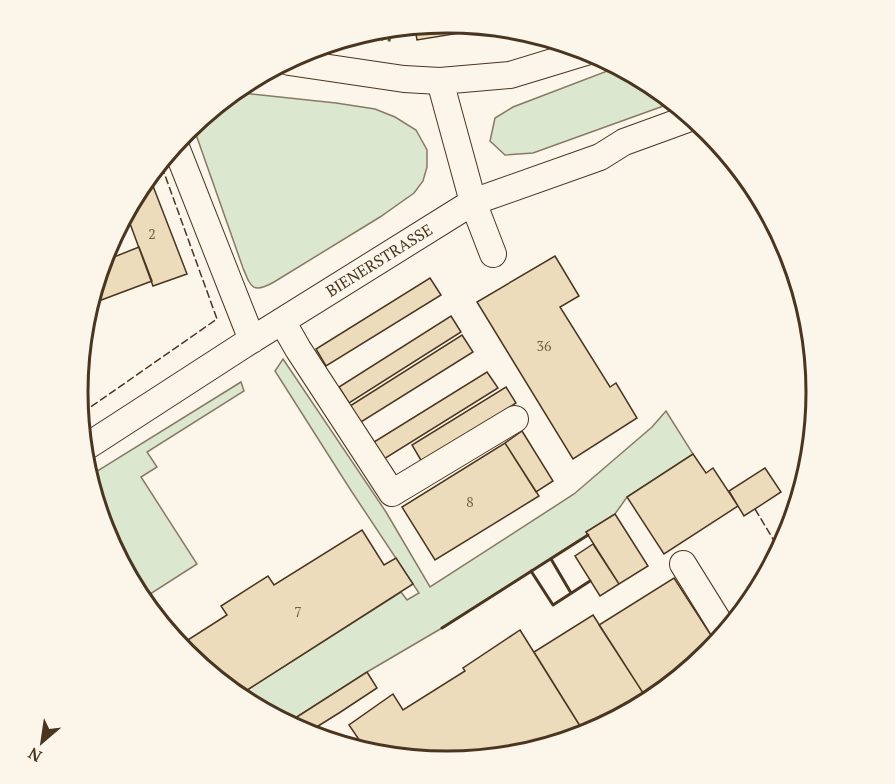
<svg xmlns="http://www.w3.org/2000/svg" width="895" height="784" font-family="'PT Serif',serif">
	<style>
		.green { fill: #dce7d0; stroke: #887966; stroke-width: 1.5 }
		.building { fill: #ecdcbc; stroke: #4a3520; stroke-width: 1.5 }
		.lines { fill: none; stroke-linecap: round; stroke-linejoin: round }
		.minor-casing { stroke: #4a3520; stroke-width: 28 }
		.minor { stroke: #fbf6e9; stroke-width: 26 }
		.hedge { stroke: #436837; stroke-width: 4.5; stroke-dasharray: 3 4.5; stroke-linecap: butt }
		.fence { stroke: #4a3520; stroke-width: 1.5; stroke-dasharray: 8 3; stroke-linecap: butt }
		.wall { stroke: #4a3520; stroke-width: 3 }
		.labels { text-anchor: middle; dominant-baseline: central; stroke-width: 4.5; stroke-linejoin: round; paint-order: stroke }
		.number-label { font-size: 14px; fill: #725f47 }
		.street-label { font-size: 16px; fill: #4a3520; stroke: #fbf6e9 }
		.rim { fill: none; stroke: #4a3520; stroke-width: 3 }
	</style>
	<rect width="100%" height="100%" fill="#fbf6e9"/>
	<path class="green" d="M615 68 669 104 533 153 505 155 490 141 495 118 513 107Z
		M242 93 336 103 375 109 395 117 416 130 427 150V167L423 181 414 193 380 217 274 282C253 294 251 288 243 268L193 126Z
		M283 359 386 512 430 587 574 494 652 427 666 411 693 454 627 497 615 514 586 532 588 535 442 628 367 672 289 722 244 692 401 592 407 600 419 593 350 489 275 371Z
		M241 382 244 391 147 452 157 467 141 477 197 564 150 594 160 611 158 612 106 533 94 473Z"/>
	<path class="building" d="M448 23 459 25 460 33 417 40 415 29Z
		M459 25 484 30 460 33Z
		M153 186 187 274 153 286 128 218 148 188Z
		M139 247 152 281 96 302 104 261Z
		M555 256 579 296 560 307 610 387 616 383 637 418 573 459 477 302Z
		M430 278 441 295 326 366 316 349Z
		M451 316 461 332 349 403 339 387Z
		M462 335 473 352 361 422 350 406Z
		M487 372 498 388 384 459 374 442Z
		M506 387 516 403 422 462 412 445Z
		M522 431 553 481 536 492 505 443Z
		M505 443 539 496 435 560 402 507Z
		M693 454 706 473 713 468 738 506 664 554 627 497Z
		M765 468 781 492 744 516 729 491Z
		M615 514 648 566 619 584 586 532Z
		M362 530 384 565 396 558 413 584 244 692 186 653 180 645 227 615 221 606 268 576 274 585Z
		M593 544 619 584 600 596 575 556Z
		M674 578 716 643 709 654 645 696 599 625Z
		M593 615 645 696 589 733 585 734 534 652Z
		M520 630 585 734 447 761 362 744 349 725 393 694 403 710 465 671 463 668Z
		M367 672 377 688 339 713 307 733 289 722Z"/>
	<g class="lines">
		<defs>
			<path id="minor" d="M289 62 404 79 440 81 510 75 589 51
				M440 81 473 202 493 254
				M176 147 252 340
				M282 321 298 349 392 493 515 419
				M89 445 242 346 473 202 600 157 624 142 690 118
				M683 564 724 630"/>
		</defs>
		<use href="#minor" class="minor-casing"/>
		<use href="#minor" class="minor"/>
		<path class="hedge" d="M373 37 395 40"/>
		<path class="fence" d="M82 413 217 319 162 167
			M755 509 779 549"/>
		<path class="wall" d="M551 559 571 593
			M531 571 553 605 590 581
			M442 628 588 535"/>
	</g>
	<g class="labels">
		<g class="number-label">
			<text x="152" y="233">2</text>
			<text x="544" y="345">36</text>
			<text x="470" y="501">8</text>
			<text x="298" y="611">7</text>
		</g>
		<g class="street-label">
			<text transform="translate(379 260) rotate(-32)">BIENERSTRASSE</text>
		</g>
	</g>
	<path d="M0 0H895V784H0ZM88 392a359 359 0 1 1 718 0a359 359 0 1 1-718 0Z" fill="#fbf6e9" fill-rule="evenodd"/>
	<path class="rim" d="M88 392a359 359 0 1 1 718 0a359 359 0 1 1-718 0Z"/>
	<g transform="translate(42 742) rotate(209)" stroke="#fbf6e9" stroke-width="4.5" paint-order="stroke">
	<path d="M0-4.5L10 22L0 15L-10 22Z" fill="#4a3520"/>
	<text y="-9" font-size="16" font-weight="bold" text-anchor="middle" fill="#4a3520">N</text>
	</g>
</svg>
